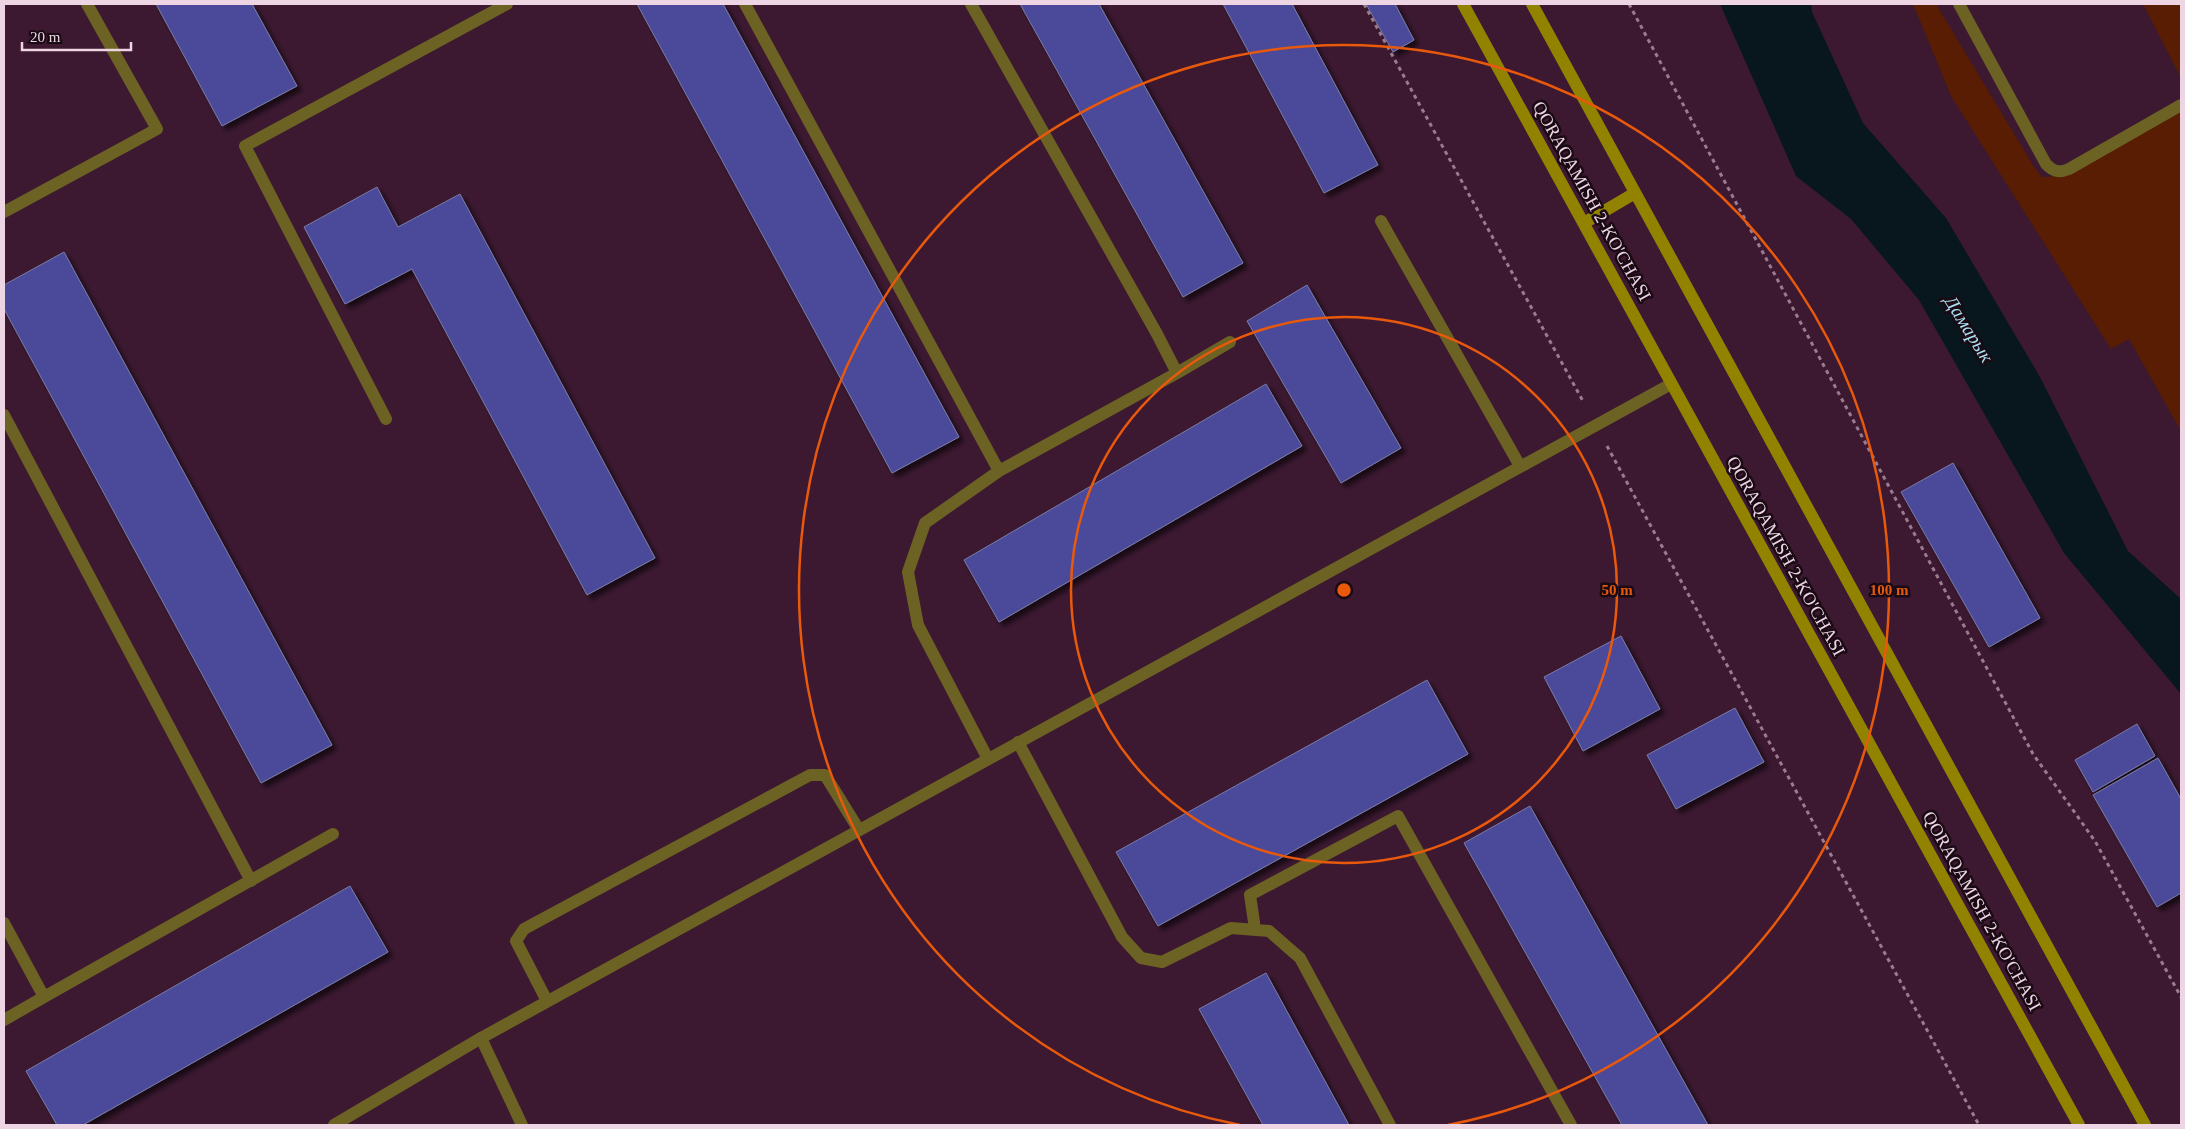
<svg xmlns="http://www.w3.org/2000/svg" width="2185" height="1129" font-family="Georgia,serif">
	<style>
		.green { fill: #581d02 }
		.water { fill: #07171d }
		.building { fill: #4c4a99; stroke: #797ca7; filter: url(#shadow) }
		.lines { fill: none; stroke-linecap: round; stroke-linejoin: round }
		.path { stroke: #9a7c8f; stroke-width: 3; stroke-dasharray: 4 4; stroke-linecap: butt }
		.service { stroke: #6b6223; stroke-width: 12 }
		.minor { stroke: #6b6223; stroke-width: 12 }
		.secondary { stroke: #918200; stroke-width: 12 }
		.ring { fill: none; stroke: #e8590c; stroke-width: 2.5 }
		.labels { text-anchor: middle; dominant-baseline: central; stroke-width: 5; stroke-linejoin: round; paint-order: stroke }
		.street-label { font-size: 18px; fill: #edd5e3; stroke: #1a0a14 }
		.water-label { font-size: 19px; font-style: italic; fill: #a9e0f3; stroke: #1a0a14 }
		.centre { fill: #e8590c; stroke: #1a0a14; stroke-width: 2.5 }
		.ring-label { font-size: 15px; text-anchor: middle; font-weight: bold; fill: #e8590c; stroke: #1a0a14; stroke-width: 5; stroke-linejoin: round; paint-order: stroke }
	</style>
	<defs>
		<filter id="shadow"><feDropShadow dx="4.5" dy="4.5" stdDeviation="2.5" flood-color="#0009"/></filter>
	</defs>
	<rect width="100%" height="100%" fill="#3c1931"/>
	<path class="green" d="M1913 4H1936L2034 167 2042 177H2050L2181 104V431L2129 339 2111 349 1951 96Z
		M2143 4H2181V78Z"/>
	<path class="water" d="M1720 4H1811L1812 12 1863 123 1946 218 2040 377 2128 551 2181 599V694L2064 553 1919 300 1851 219 1796 176Z"/>
	<path class="building" d="M156 4H252L297 86 222 126Z
		M637 4H723L959 437 892 473Z
		M1020 4H1099L1243 263 1183 297Z
		M1223 4H1292L1378 165 1324 193Z
		M1366 4H1395L1414 40 1393 52Z
		M377 187 398 227 460 194 655 558 587 595 412 269 345 304 304 227Z
		M64 252 332 745 261 783 4 309V285Z
		M1307 285 1401 448 1341 483 1247 321Z
		M1266 384 1302 446 999 622 964 560Z
		M1953 463 2040 618 1989 647 1901 492Z
		M1621 636 1660 709 1583 751 1544 677Z
		M1427 680 1468 754 1158 926 1116 852Z
		M1735 708 1764 762 1676 809 1647 755Z
		M2137 724 2155 756 2093 792 2075 760Z
		M2158 758 2181 799V893L2157 907 2093 795Z
		M1530 806 1708 1125H1622L1464 843Z
		M350 886 388 952 83 1125H57L26 1071Z
		M1266 973 1349 1125H1263L1199 1009Z"/>
	<g class="lines">
		<path class="path" d="M1364 4 1584 403
			M1629 4 2033 754 2095 841 2181 997
			M1607 446 1979 1125"/>
		<path class="service" d="M745 4 999 471
			M971 4 1157 334 1177 373 999 471 925 523 908 572 918 625 988 759
			M1959 4 2046 164C2054 172 2059 173 2069 169L2181 105
			M4 212 157 129 87 4
			M1381 221 1520 466
			M1177 373 1230 342
			M4 415 251 881
			M386 419 245 146 507 4
			M1018 742 1122 937 1141 958 1162 962 1231 928 1269 931 1300 958 1390 1125
			M4 923 44 997 333 834
			M1255 929 1250 895 1398 816 1571 1125
			M547 1001 516 941 524 929 810 775H825L859 830
			M4 1020 44 997
			M481 1038 522 1125"/>
		<path class="minor" d="M334 1125 481 1038 1671 384"/>
		<path class="secondary" d="M1463 4 2079 1125
			M1532 4 2145 1125
			M1584 223 1635 193"/>
	</g>
	<g class="ring">
		<circle cx="1344" cy="590" r="273"/>
		<path d="M1240 1125A545 545 0 1 1 1448 1125"/>
	</g>
	<g class="labels">
		<g class="street-label">
			<text transform="translate(1592 201) rotate(61)">QORAQAMISH 2-KO'CHASI</text>
			<text transform="translate(1786 556) rotate(61)">QORAQAMISH 2-KO'CHASI</text>
			<text transform="translate(1982 911) rotate(61)">QORAQAMISH 2-KO'CHASI</text>
		</g>
		<g class="water-label">
			<text transform="translate(1969 329) rotate(58)">Дамарык</text>
		</g>
	</g>
	<circle cx="1344" cy="590" r="8" class="centre"/>
	<g class="ring-label">
		<text x="1617" y="595">50 m</text>
		<text x="1889" y="595">100 m</text>
	</g>
	<rect width="2185" height="1129" fill="none" stroke="#edd5e3" stroke-width="10"/>
	<path d="M22 42v8h109v-8" fill="none" stroke="#edd5e3" stroke-width="2.5"/>
	<text x="30" y="42" font-size="15" fill="#edd5e3" stroke="#1a0a14" stroke-width="4" paint-order="stroke">20 m</text>
</svg>
